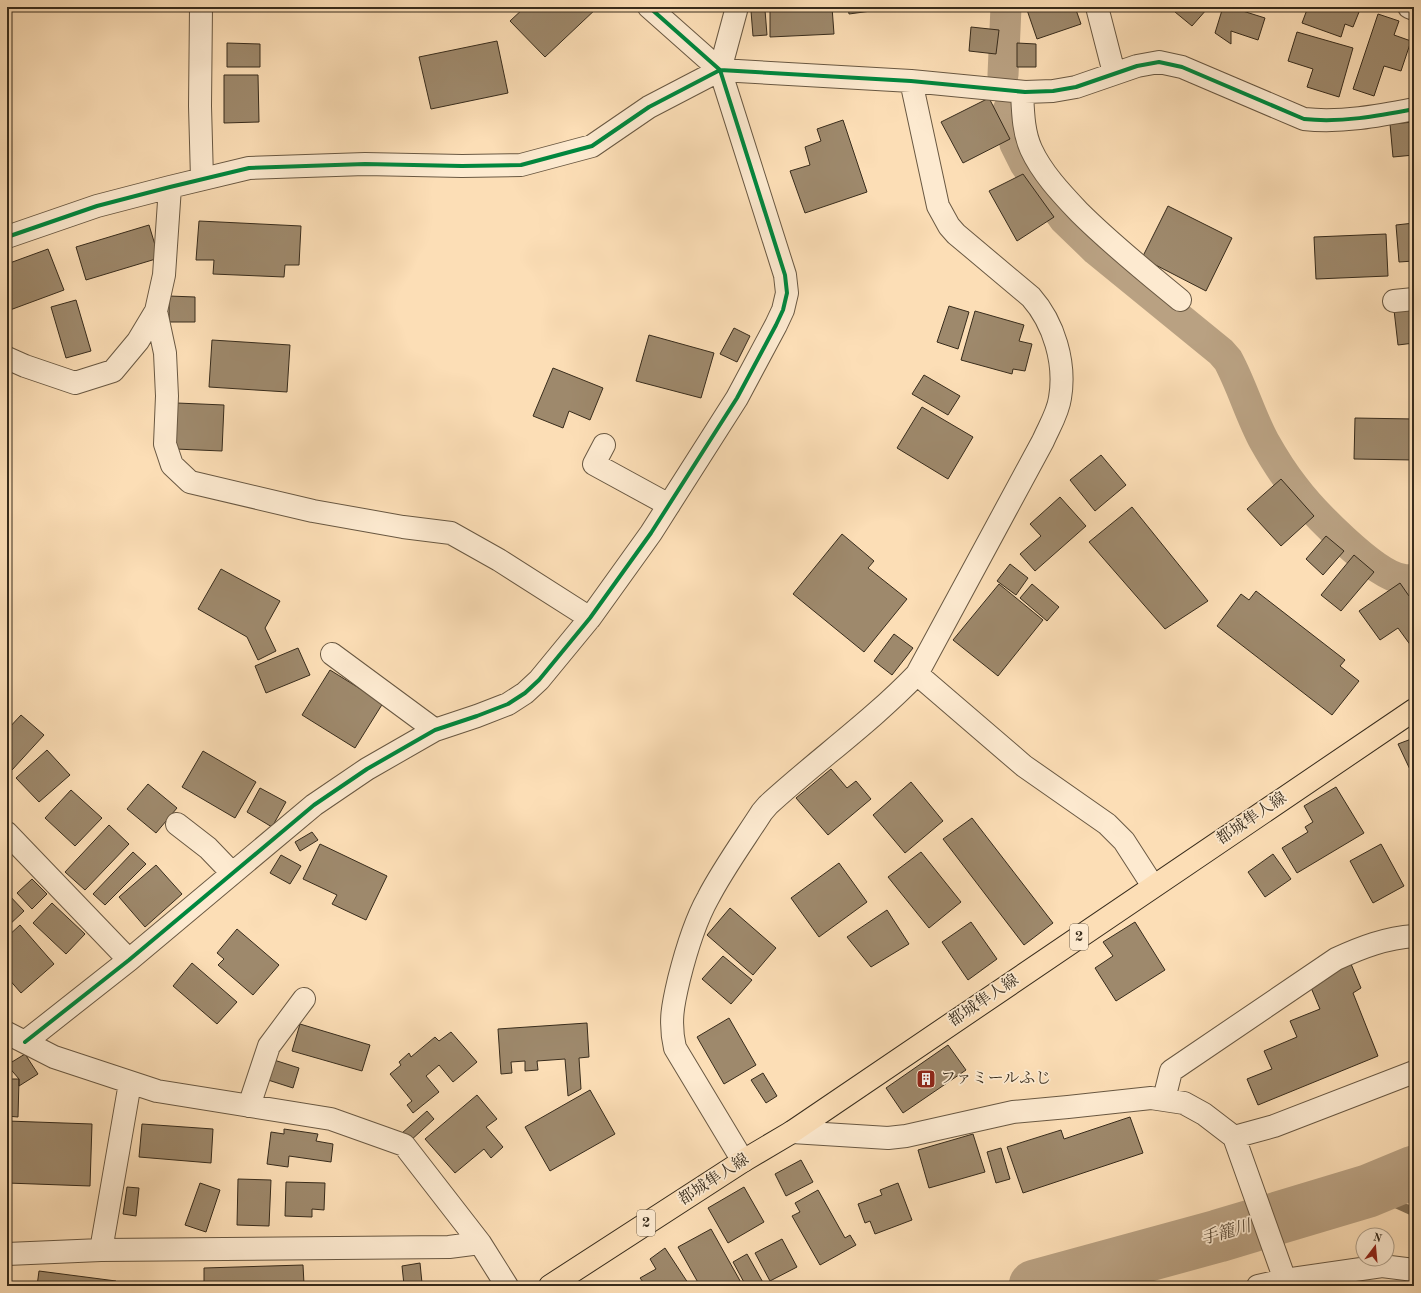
<svg xmlns="http://www.w3.org/2000/svg" width="1421" height="1293" font-family="'Old Standard TT','Noto Serif JP',serif">
	<style>
		.lines { fill: none; stroke-linecap: round; stroke-linejoin: round }
		.stream { stroke: #857259; stroke-width: 9 }
		.canal { stroke: #b9a182; stroke-width: 31 }
		.river { stroke: #b9a182; stroke-width: 53 }
		.building { fill: #9e896c; stroke: #382c1c }
		.street-casing { stroke: #695842; stroke-width: 24 }
		.primary-casing { stroke: #382c1c; stroke-width: 24 }
		.street { stroke: #fdead0; stroke-width: 22 }
		.primary { stroke: #fcdeb6; stroke-width: 22 }
		.cycleway-casing { stroke: #fdead0; stroke-width: 6 }
		.cycleway { stroke: #00873e; stroke-width: 4 }
		.labels { text-anchor: middle; dominant-baseline: central; stroke-width: 3.5; stroke-linejoin: round; paint-order: stroke }
		.shield { fill: #fdead0; stroke: #736552; stroke-width: 1 }
		.shield-label { font-size: 15px; font-weight: bold; fill: #382c1c }
		.street-label { font-size: 16px; fill: #382c1c; stroke: #fdead0 }
		.poi-label { font-size: 16px; fill: #382c1c; stroke: #fdead0; text-anchor: start }
		.water-label { font-size: 17px; font-style: italic; fill: #5f4f3b; stroke: #fdead0 }
	</style>
	<rect width="100%" height="100%" fill="#fcdeb6"/>
	<filter id="stains"><feTurbulence type="fractalNoise" baseFrequency=".005" numOctaves="4"/><feColorMatrix values="0 0 0 0 .2 0 0 0 0 .09 0 0 0 0 .02 0 0 0 .5 -.17"/></filter>
	<radialGradient id="worn" r=".72"><stop offset=".6" stop-color="#630" stop-opacity="0"/><stop offset="1" stop-color="#630" stop-opacity=".3"/></radialGradient>
	<g class="lines">
		<path class="stream" d="M1368 1191 1414 1212"/>
		<path class="canal" d="M1003 75 1006 7
			M1008 110 1015 144 1025 164 1064 219 1096 250 1221 352 1228 360C1242 386 1250 415 1264 441 1273 457 1283 473 1294 487 1312 511 1373 574 1402 579 1406 580 1410 580 1414 579"/>
		<path class="river" d="M1035 1286 1218 1236 1368 1191 1414 1172"/>
	</g>
	<path class="building" d="M525 7H598L545 57 510 21Z
		M770 7H832L834 34 770 37Z
		M848 7H892L893 8 849 14Z
		M961 7H998V9H961Z
		M1026 7H1075L1081 24 1037 39Z
		M1179 7H1204L1207 9 1192 26 1175 12Z
		M1223 7H1230L1265 18 1258 40 1231 31V44L1215 33Z
		M1308 7H1361L1353 27 1345 24 1341 37 1302 23Z
		M765 10 767 35 753 36 751 11Z
		M1378 14 1399 21 1394 35 1411 41 1401 71 1384 66 1374 96 1353 89Z
		M971 27 999 30 996 54 969 51Z
		M1297 32 1353 48 1339 97 1307 87 1313 69 1288 61Z
		M497 41 508 93 431 109 419 57Z
		M227 43 260 44V67H227Z
		M1017 43 1036 44V67H1017Z
		M224 75H258L259 122 224 123Z
		M989 98 1010 139 963 163 941 122Z
		M843 120 867 192 805 213 790 171 810 165 805 147 821 141 817 129Z
		M1414 122V155L1393 157 1390 124Z
		M1023 174 1054 217 1017 241 989 191Z
		M1168 206 1232 238 1206 291 1142 258Z
		M199 221 301 226 299 265H285L284 277 213 274 214 260H196Z
		M1414 223V261L1399 262 1396 225Z
		M149 225 159 258 86 280 76 247Z
		M1386 234 1388 276 1316 279 1314 237Z
		M48 249 64 290 10 310 7 302V264Z
		M169 296 195 297V322H169Z
		M76 300 91 351 66 358 51 307Z
		M949 306 969 312 958 349 937 342Z
		M1414 307V343L1398 345 1394 310Z
		M975 311 1024 325 1019 341 1032 344 1025 371 1013 369 1012 374 961 360Z
		M734 328 750 336 737 362 720 354Z
		M649 335 714 353 701 398 636 381Z
		M212 340 290 345 287 392 209 387Z
		M553 368 603 388 590 420 569 411 563 428 533 416Z
		M924 375 960 396 948 415 912 394Z
		M177 403 224 405 222 451 175 449Z
		M922 407 973 437 948 479 897 448Z
		M1355 418 1414 419V460L1354 459Z
		M1101 455 1126 485 1095 511 1070 480Z
		M1281 479 1314 516 1281 546 1247 509Z
		M1060 497 1086 526 1035 571 1020 554 1041 536 1030 524Z
		M1132 507 1208 601 1165 629 1089 542Z
		M842 534 874 561 868 568 907 599 864 652 793 594Z
		M1326 536 1344 551 1323 575 1306 559Z
		M1354 555 1374 572 1341 611 1321 595Z
		M1010 564 1028 578 1016 595 997 581Z
		M221 569 280 601 265 628 276 651 258 660 247 637 198 609Z
		M1400 583 1409 596 1414 592V650L1398 628 1380 640 1359 611Z
		M999 584 1043 620 998 676 953 640Z
		M1032 584 1059 607 1047 621 1020 598Z
		M1256 591 1345 660 1340 666 1359 681 1332 715 1217 626 1241 594 1249 600Z
		M894 634 913 648 892 675 874 661Z
		M298 648 310 675 266 693 255 666Z
		M330 670 383 703 355 748 302 715Z
		M21 715 44 735 12 770 7 766V730Z
		M1414 738V778L1398 744Z
		M47 750 70 775 39 802 16 778Z
		M203 751 256 782 235 818 182 787Z
		M831 769 847 788 856 781 871 799 828 835 796 798Z
		M911 782 943 821 905 853 873 815Z
		M148 784 177 808 156 833 127 809Z
		M1336 787 1364 833 1297 873 1282 848 1308 832 1305 827 1313 822 1304 806Z
		M260 788 286 802 272 827 247 812Z
		M71 790 102 818 75 846 45 818Z
		M972 818 1053 923 1024 945 943 839Z
		M109 825 129 844 85 890 65 872Z
		M312 832 318 840 300 851 295 842Z
		M320 844 387 876 366 920 332 904 337 895 303 879Z
		M1381 844 1404 886 1373 903 1350 861Z
		M133 852 146 864 105 905 93 894Z
		M921 852 961 902 929 928 888 877Z
		M1273 854 1291 879 1265 897 1248 872Z
		M281 855 301 866 290 884 270 873Z
		M839 863 867 902 819 937 791 898Z
		M156 865 182 894 145 927 119 897Z
		M32 879 47 894 32 909 17 893Z
		M7 893 24 911 7 927Z
		M52 903 85 934 66 954 33 923Z
		M730 908 776 948 753 975 707 935Z
		M887 910 909 944 871 967 847 937Z
		M971 922 997 959 968 980 942 942Z
		M1135 922 1165 970 1116 1001 1095 968 1113 956 1103 942Z
		M20 925 54 964 21 993 7 977V937Z
		M237 929 279 965 253 995 218 965 224 959 217 953Z
		M723 956 752 980 731 1004 702 979Z
		M192 963 237 1002 217 1024 173 986Z
		M1351 964 1361 988 1353 993 1378 1056 1258 1105 1247 1079 1272 1069 1264 1051 1297 1037 1290 1021 1320 1009 1309 983Z
		M729 1018 756 1065 724 1084 697 1037Z
		M587 1023 589 1057 579 1058 581 1089 568 1096 565 1059 537 1061 538 1070 525 1071V1061L511 1062 512 1073 501 1074 498 1029Z
		M300 1024 370 1045 362 1071 292 1051Z
		M451 1032 477 1062 453 1082 439 1065 426 1076 439 1092 413 1113 407 1105 412 1101 390 1074 401 1065 399 1062 409 1053 411 1057 435 1037 439 1041Z
		M948 1045 966 1070 903 1113 886 1088Z
		M25 1054 38 1074 19 1086V1079L7 1065Z
		M274 1060 299 1068 293 1088 268 1080Z
		M763 1073 777 1096 766 1103 751 1080Z
		M7 1079H19L18 1117 7 1116Z
		M590 1090 615 1134 550 1171 525 1127Z
		M477 1095 497 1119 486 1127 503 1147 491 1158 484 1149 455 1173 425 1139Z
		M427 1111 434 1119 409 1142 402 1133Z
		M1130 1117 1143 1153 1023 1193 1007 1147 1061 1130 1064 1139Z
		M7 1121 92 1124 90 1186 7 1183Z
		M142 1124 213 1129 211 1163 139 1157Z
		M284 1129 318 1134 316 1141 333 1144 331 1162 289 1156 288 1167 267 1164 271 1132 284 1134Z
		M973 1134 985 1172 929 1188 918 1150Z
		M1001 1148 1010 1179 996 1183 987 1152Z
		M801 1160 813 1182 786 1196 775 1174Z
		M238 1179 271 1180 269 1226 237 1225Z
		M286 1182 325 1183 324 1210 312 1209V1217L285 1216Z
		M200 1183 220 1190 206 1232 185 1225Z
		M898 1183 912 1220 875 1234 870 1221 865 1223 858 1204 882 1195 880 1190Z
		M127 1187 139 1188 136 1216 123 1214Z
		M744 1187 764 1222 728 1243 708 1208Z
		M818 1190 845 1238 850 1235 856 1245 820 1265 792 1216 800 1212 795 1203Z
		M711 1229 743 1286H700L678 1247Z
		M782 1239 797 1267 770 1281 755 1253Z
		M665 1248 690 1286H646L640 1278 656 1269 650 1259Z
		M747 1254 765 1286H746L733 1262Z
		M420 1263 422 1283 404 1285 402 1266Z
		M303 1265 304 1284 204 1285V1268Z
		M39 1271 116 1281V1286H37Z"/>
	<g class="lines">
		<defs>
			<path id="street" d="M201 7 200 106 202 179
				M1097 7 1114 73
				M1409 7 1414 9
				M720 70 737 7
				M1022 92C1023 111 1023 131 1031 149 1042 173 1061 193 1079 212 1111 244 1146 272 1180 300
				M7 237 97 206 170 187 249 168 365 164 462 166 521 165 592 146 649 107 720 70 911 81 1025 92 1053 91 1076 87 1137 66 1159 62 1182 67 1304 119C1341 123 1378 116 1414 109
				M1394 301 1414 299
				M156 311 165 353 167 396 165 444 172 465 190 482 313 511 403 527 451 533 499 560 590 618
				M7 358 25 366 75 383 113 371 138 341 156 311 164 275 170 187
				M604 445 594 464 669 505
				M332 654 435 730
				M917 674 1024 766 1107 824 1124 841 1153 886
				M177 824 208 848 232 873
				M7 833 129 960
				M7 1033 54 1057 157 1091 331 1119 404 1145 480 1243 507 1286
				M25 1042 129 960 314 805 367 769 435 730 477 716 508 704 525 693 539 680 590 618 651 533 737 398 776 325 783 310 787 293 785 275 720 70 649 7
				M1164 1099 1171 1071 1336 959C1362 947 1386 938 1414 936
				M249 1106 269 1046 304 999
				M792 1132 888 1138 906 1136 1013 1112 1068 1107 1151 1098 1184 1103 1204 1114 1234 1137 1285 1280
				M1234 1137 1274 1126 1414 1072
				M743 1161 675 1048C669 1022 673 1004 679 979 686 951 694 923 708 898 723 869 744 840 762 812L768 805C817 760 871 722 917 674L1043 441C1049 427 1058 413 1060 398 1066 363 1054 323 1031 297L956 234 949 226 938 206 911 81
				M101 1250 130 1083
				M7 1254 101 1250 449 1247 480 1243
				M1258 1286 1285 1280 1382 1266 1414 1270"/>
			<path id="primary" d="M550 1286 743 1161 792 1132 1414 710"/>
		</defs>
		<use href="#street" class="street-casing"/>
		<use href="#primary" class="primary-casing"/>
		<use href="#street" class="street"/>
		<use href="#primary" class="primary"/>
		<defs>
			<path id="cycleway" d="M7 237 97 206 170 187 249 168 365 164 462 166 521 165 592 146 649 107 720 70 911 81 1025 92 1053 91 1076 87 1137 66 1159 62 1182 67 1304 119C1341 123 1378 116 1414 109
				M25 1042 129 960 314 805 367 769 435 730 477 716 508 704 525 693 539 680 590 618 651 533 737 398 776 325 783 310 787 293 785 275 720 70 649 7"/>
		</defs>
		<use href="#cycleway" class="cycleway-casing"/>
		<use href="#cycleway" class="cycleway"/>
	</g>
	<defs>
		<symbol id="building-square" viewBox="-11 -11 22 22"><rect x="-9" y="-9" width="18" height="18" rx="4" fill="#8f2418" stroke="#fdead0"/><path d="M-4-6H4V6H1V3H-1V6H-4ZM-2.5-4.3h1.7v1.8h-1.7ZM.8-4.3h1.7v1.8H.8ZM-2.5-1h1.7V.8h-1.7ZM.8-1h1.7V.8H.8Z" fill="#fff"/></symbol>
	</defs>
	<g fill-rule="evenodd">
		<use href="#building-square" x="915" y="1068" width="22" height="22"/>
	</g>
	<g class="labels">
		<g class="shield">
			<rect x="1070" y="924" width="18" height="26" rx="3"/>
			<rect x="637" y="1210" width="18" height="26" rx="3"/>
		</g>
		<g class="shield-label">
			<text x="1079" y="937">2</text>
			<text x="646" y="1223">2</text>
		</g>
		<g class="street-label">
			<text transform="translate(1252 819) rotate(-34)">都城隼人線</text>
			<text transform="translate(984 1001) rotate(-34)">都城隼人線</text>
			<text transform="translate(714 1180) rotate(-33)">都城隼人線</text>
		</g>
		<g class="poi-label">
			<text x="940" y="1079">ファミールふじ</text>
		</g>
		<g class="water-label">
			<text transform="translate(1226 1233) rotate(-16)">手籠川</text>
		</g>
	</g>
	<rect width="1421" height="1293" fill="none" stroke="#fcdeb6" stroke-width="24"/>
	<rect x="8" y="8" width="1405" height="1277" fill="none" stroke="#382c1c" stroke-width="2"/>
	<rect x="12" y="12" width="1397" height="1269" fill="none" stroke="#382c1c"/>
	<g transform="translate(1375 1247) rotate(16)"><circle r="19" fill="#fdead0" stroke="#ae9e88"/>
	<path d="M0-3L7 15L0 10L-7 15Z" fill="#8f2418"/>
	<text y="-6" font-size="11" font-weight="bold" text-anchor="middle" fill="#382c1c">N</text>
	</g>
	<rect width="100%" height="100%" filter="url(#stains)"/>
	<rect width="100%" height="100%" fill="url(#worn)"/>
</svg>
